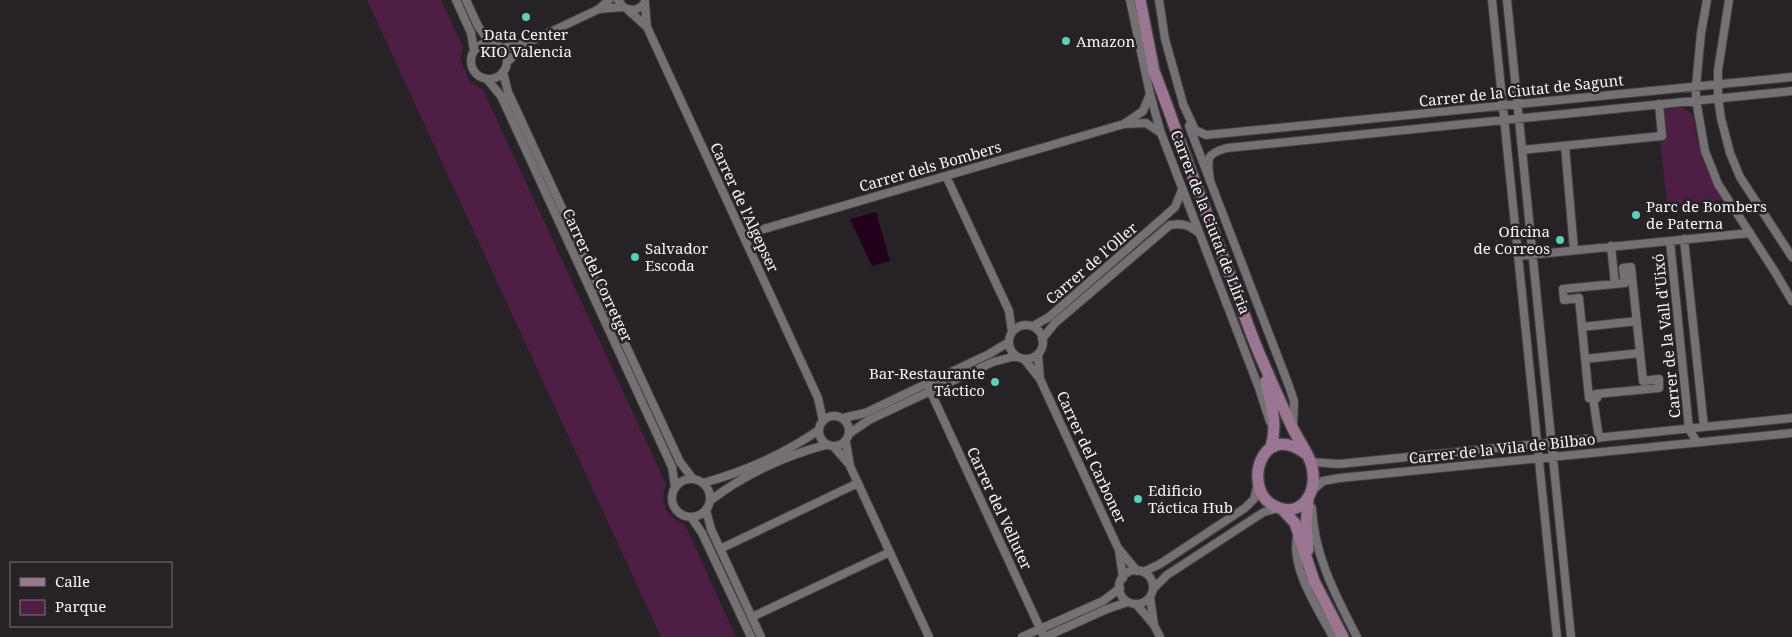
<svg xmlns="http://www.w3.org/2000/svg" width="1792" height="637" font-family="'Noto Serif',serif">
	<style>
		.green { fill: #4e1e45 }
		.water { fill: #23011d }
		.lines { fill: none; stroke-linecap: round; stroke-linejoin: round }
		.street-casing { stroke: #423e41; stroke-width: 10 }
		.secondary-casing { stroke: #423e41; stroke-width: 14 }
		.street { stroke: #757073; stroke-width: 8 }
		.secondary { stroke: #9b7692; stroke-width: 11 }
		.poi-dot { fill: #5cceba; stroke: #262225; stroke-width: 2 }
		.labels { text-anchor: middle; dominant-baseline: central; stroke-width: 5; stroke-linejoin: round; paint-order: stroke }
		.poi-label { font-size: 15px; fill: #f6f3f5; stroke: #262225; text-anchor: start }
		.street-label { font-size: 15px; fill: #f6f3f5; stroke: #262225 }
	</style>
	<rect width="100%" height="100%" fill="#262225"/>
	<path class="green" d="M367 0H441L463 47 460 59 470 82 483 90 666 484C659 505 666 516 685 525L736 637H661Z
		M1673 108H1684L1693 115C1697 146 1706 174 1723 200L1673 206 1672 203 1667 204 1660 140 1666 136 1664 110Z"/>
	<path class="water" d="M876 212 890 261 872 266 850 219Z"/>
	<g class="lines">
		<defs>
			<path id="street" d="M456 0 471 33 474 50
				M466 0 478 26 490 43
				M618 0 623 7C632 12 640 10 645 2
				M1130 0 1150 94 1161 133 1259 388 1270 422
				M1159 0 1165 39 1184 107
				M1492 0 1557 637
				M1507 0 1571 637
				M1707 0 1701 33 1696 87V100L1705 151 1718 184 1775 272 1792 301
				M1729 0 1718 70V98L1721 118 1730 153 1740 177 1792 257
				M645 4 647 27 818 398 823 421
				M599 9 623 7
				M628 10 647 27
				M471 61a18 18 0 1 1 36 0a18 18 0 1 1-36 0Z
				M502 48 527 43 599 9 609 0
				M507 62 526 44
				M503 72 508 92 680 462 693 479
				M487 79 501 96 672 467 675 487
				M1183 104 1195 130 1206 135 1792 77
				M1124 124 1143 111 1150 94
				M1189 126 1289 386 1294 401 1293 427
				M1565 146 1574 250
				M1522 150 1662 136 1659 104
				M946 176 1009 311 1012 332
				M1210 180C1207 159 1205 154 1227 148L1792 91
				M743 235 1124 124 1146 123 1161 133
				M1684 239 1704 427
				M1670 241 1689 429 1697 442
				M1611 246 1615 284
				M1518 256 1750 233
				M1631 267 1643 381 1659 379V388L1596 394 1597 398H1589L1579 298 1564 300 1563 289 1625 283 1623 268Z
				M1009 342a17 17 0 1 1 34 0a17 17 0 1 1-34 0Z
				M1033 326 1049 317 1164 217 1175 207 1182 190
				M1582 327 1637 321
				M1042 339 1055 323 1170 225C1183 223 1189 225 1199 233
				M1038 354 1040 379
				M1024 359 1040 379 1118 548 1137 571
				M1585 359 1640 353
				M927 384 1044 637
				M1593 398 1599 438
				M819 431a15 15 0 1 1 30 0a15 15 0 1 1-30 0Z
				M843 418 865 413 989 354 1009 342
				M850 433 869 420 993 362 1016 356
				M846 442 850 466 929 637
				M834 447 849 464
				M1311 462 1339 464 1792 418
				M672 498a19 19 0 1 1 38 0a19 19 0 1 1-38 0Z
				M703 483C744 472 785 453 819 430
				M1313 490 1323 481 1340 478 1792 433
				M711 500C744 475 786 455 826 445
				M1312 508C1314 556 1336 596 1357 637
				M706 510 711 529 761 637
				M691 517 702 533 751 637
				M1298 533C1288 565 1318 609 1333 637
				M720 549 858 483
				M1119 550 1123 578
				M1119 587a17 17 0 1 1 34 0a17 17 0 1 1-34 0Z
				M1143 572 1160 564 1245 508 1254 499 1258 483
				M1153 589 1167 575 1253 519 1264 512 1279 508
				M1150 597 1154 625 1160 637
				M1136 604 1154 625
				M752 617 890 552
				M1022 637 1103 601 1120 588
				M1045 637 1107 609 1128 602"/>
			<path id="secondary" d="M1140 0 1154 71 1165 100C1185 156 1206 212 1227 267 1238 296 1247 325 1259 353 1270 378 1281 404 1293 429 1300 443 1312 458 1313 473 1316 499 1296 520 1271 504 1244 487 1260 421 1305 453
				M1266 381C1271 404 1278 424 1271 447
				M1308 500 1306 526 1308 550
				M1282 509 1295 523 1314 581 1343 637"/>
		</defs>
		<use href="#street" class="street-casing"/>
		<use href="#secondary" class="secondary-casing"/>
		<use href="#street" class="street"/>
		<use href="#secondary" class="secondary"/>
	</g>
	<g class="poi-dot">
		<circle cx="526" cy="17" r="5"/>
		<circle cx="1066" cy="41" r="5"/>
		<circle cx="1636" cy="215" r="5"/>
		<circle cx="1560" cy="240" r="5"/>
		<circle cx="635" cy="257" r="5"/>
		<circle cx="995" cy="382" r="5"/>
		<circle cx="1138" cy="499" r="5"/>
	</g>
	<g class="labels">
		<g class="poi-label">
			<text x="526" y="34" text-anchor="middle">Data Center<tspan x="526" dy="17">KIO Valencia</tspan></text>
			<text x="1076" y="41">Amazon</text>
			<text x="1646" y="206">Parc de Bombers<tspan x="1646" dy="17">de Paterna</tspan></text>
			<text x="1550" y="231" text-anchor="end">Oficina<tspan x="1550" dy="17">de Correos</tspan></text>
			<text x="645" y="248">Salvador<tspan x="645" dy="17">Escoda</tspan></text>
			<text x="985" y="373" text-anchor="end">Bar-Restaurante<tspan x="985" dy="17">Táctico</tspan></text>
			<text x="1148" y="490">Edificio<tspan x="1148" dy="17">Táctica Hub</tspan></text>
		</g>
		<g class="street-label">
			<text transform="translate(1521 90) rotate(-6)">Carrer de la Ciutat de Sagunt</text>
			<text transform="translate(930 166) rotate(-16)">Carrer dels Bombers</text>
			<text transform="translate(745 207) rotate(65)">Carrer de l'Algepser</text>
			<text transform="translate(1211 222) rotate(69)">Carrer de la Ciutat de Llíria</text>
			<text transform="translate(1091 263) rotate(-41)">Carrer de l'Oller</text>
			<text transform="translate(598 275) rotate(65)">Carrer del Corretger</text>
			<text transform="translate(1666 336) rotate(-96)">Carrer de la Vall d'Uixó</text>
			<text transform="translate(1502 448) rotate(-6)">Carrer de la Vila de Bilbao</text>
			<text transform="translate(1092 457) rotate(65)">Carrer del Carboner</text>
			<text transform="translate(1000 508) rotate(65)">Carrer del Velluter</text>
		</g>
	</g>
	<rect x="10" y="562" width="162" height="65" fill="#262225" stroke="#797678"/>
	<rect x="20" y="578" width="25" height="8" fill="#9b7692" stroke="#797678"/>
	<text x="55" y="587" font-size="15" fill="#f6f3f5">Calle</text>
	<rect x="20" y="600" width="25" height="15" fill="#4e1e45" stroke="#797678"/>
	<text x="55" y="612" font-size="15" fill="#f6f3f5">Parque</text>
</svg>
